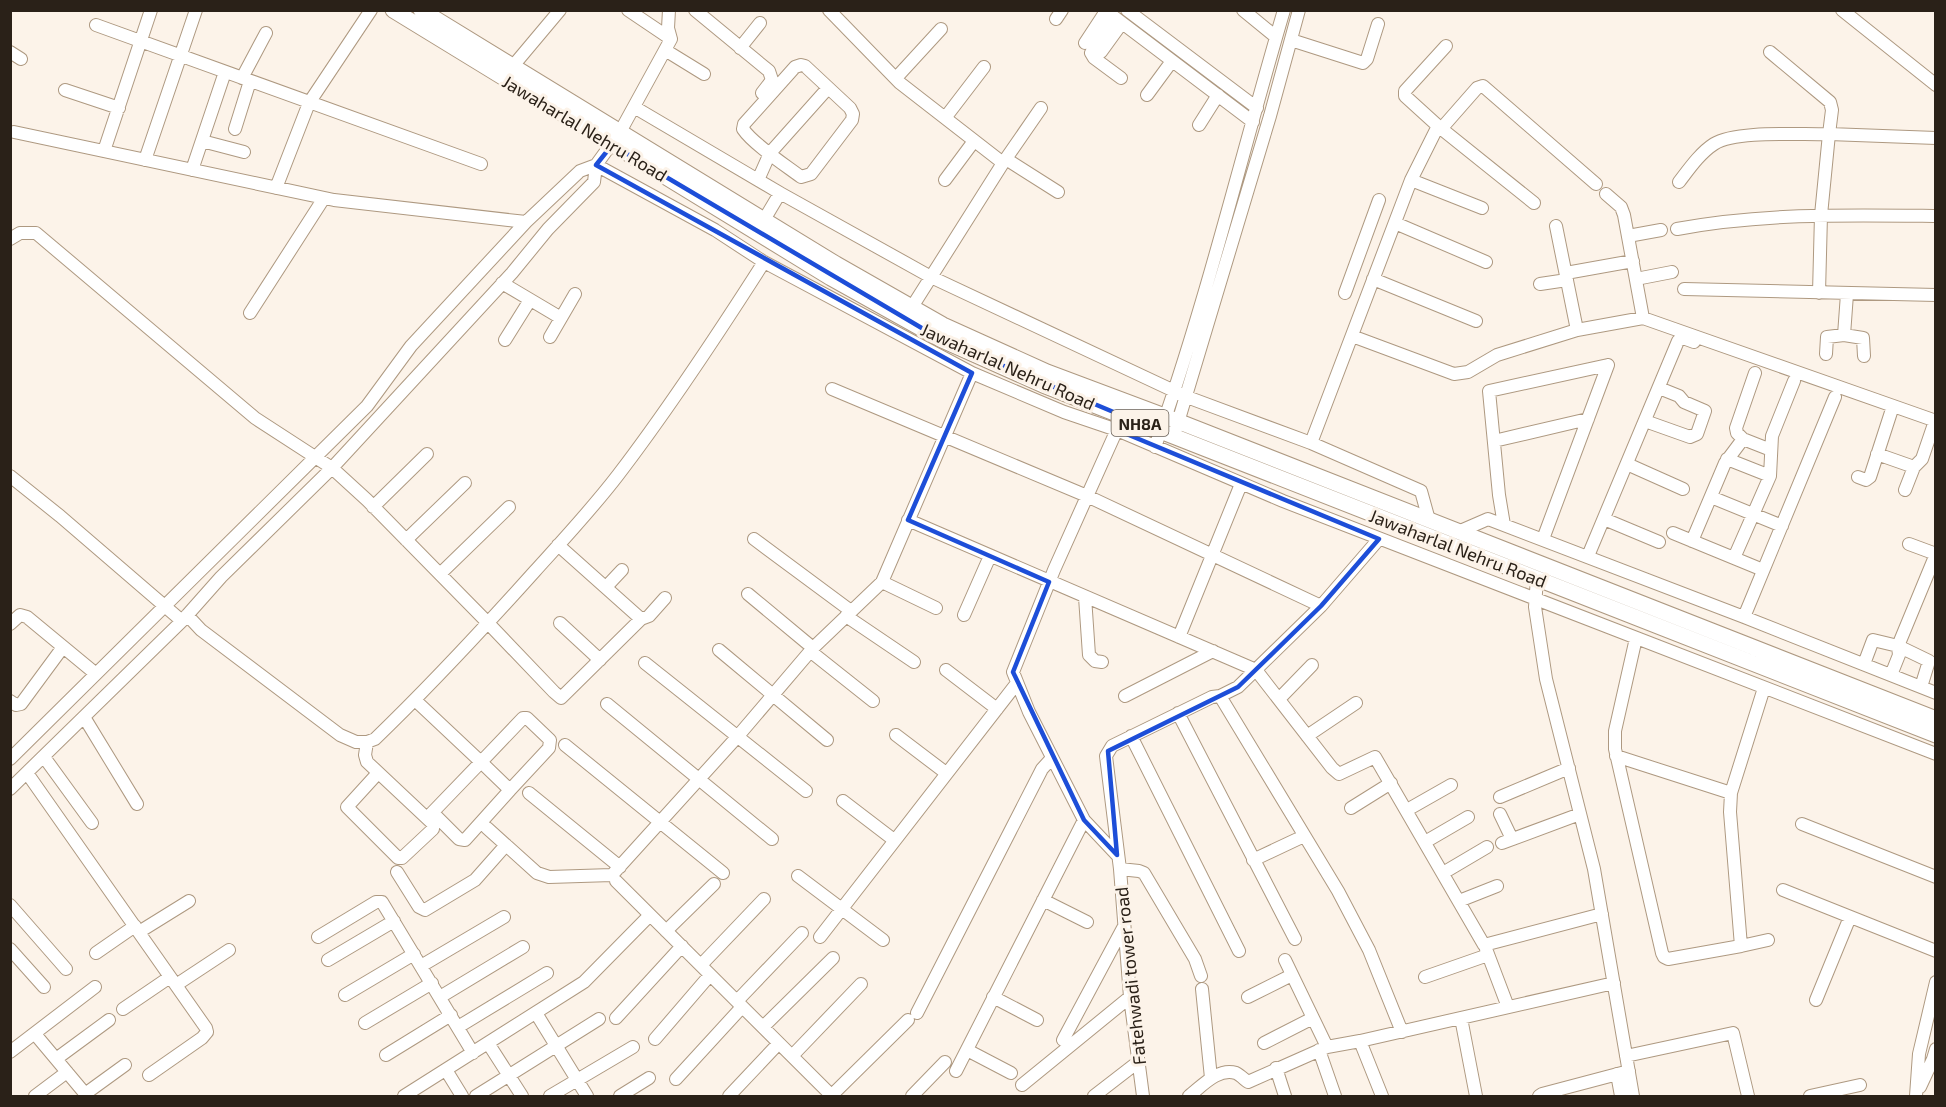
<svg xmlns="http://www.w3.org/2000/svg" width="1946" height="1107" font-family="'Exo 2',sans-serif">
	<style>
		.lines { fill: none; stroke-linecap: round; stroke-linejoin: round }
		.minor-casing { stroke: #ae9981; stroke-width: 14 }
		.major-casing { stroke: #ae9981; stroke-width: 17 }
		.minor { stroke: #fff; stroke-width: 12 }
		.major { stroke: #fff; stroke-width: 15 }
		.marked { fill: none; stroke: #1d4ed8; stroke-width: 4.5; stroke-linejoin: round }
		.labels { text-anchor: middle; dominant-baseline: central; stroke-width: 6; stroke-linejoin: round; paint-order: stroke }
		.shield { fill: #fcf3e9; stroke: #696057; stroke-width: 1.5 }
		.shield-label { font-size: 16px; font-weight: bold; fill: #2a2118 }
		.street-label { font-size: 18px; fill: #2a2118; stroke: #fcf3e9 }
	</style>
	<rect width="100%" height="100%" fill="#fcf3e9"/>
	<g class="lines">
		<defs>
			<path id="minor" d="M669 10 668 28 671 39
				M695 10 769 71 772 80 762 93
				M829 10 900 83 1003 163 912 307
				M1105 10 1253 122
				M1127 10 1257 108
				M1243 10 1276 37
				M1842 10 1936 85
				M1115 18 1091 53 1094 58 1121 78
				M1056 19 1062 10
				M96 25 481 164
				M1291 40 1363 63 1367 59 1378 24
				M1085 43 1106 11
				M1446 46 1405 91V96L1438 126 1534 203
				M740 48 760 23
				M665 50 704 74
				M10 52 21 59
				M1101 52 1122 23
				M801 65 805 66 850 108 853 114 852 120 811 174 801 177C785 165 753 144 743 129L744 124 795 67Z
				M513 66 560 10
				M242 78 266 33
				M896 78 941 29
				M65 90 119 108
				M1147 95 1172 61
				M634 107 780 193 931 277 1187 397 1311 443 1421 491 1429 520
				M945 118 984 67
				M1199 125 1218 95
				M235 129 250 81
				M1441 129 1477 88 1483 86 1596 184
				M14 132 334 200 526 222
				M202 141 244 152
				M104 151 151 10
				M1006 159 1058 192
				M145 160 196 10
				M1003 163 1041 108
				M596 165 715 230 764 262 972 373 1064 412 1117 430 1283 501 1936 754
				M192 170 225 72
				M758 180 770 153 828 88
				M945 180 974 141
				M1411 180 1482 208
				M1679 182C1689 169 1700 153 1714 144 1736 130 1801 135 1829 134L1832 110 1830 102 1770 52
				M276 188 309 103 371 10
				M1606 194 1621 207 1624 215 1643 318
				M764 220 780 193
				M1395 223 1486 262
				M1556 226 1577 330
				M1677 229C1762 213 1849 215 1936 216
				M1628 236 1661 230
				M10 239 20 233H36L255 418 332 468 367 500 488 623 554 692 561 698 641 619 558 545
				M1566 273 1633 261
				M1373 279 1476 321
				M1636 279 1672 272
				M502 283 561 318
				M1540 284 1567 280
				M1684 289 1936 295
				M1345 293 1379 200
				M1819 293 1821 215 1829 134 1936 138
				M250 313 324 198
				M1844 335 1847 294
				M1352 336 1454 374 1468 372 1497 355 1577 330 1643 318 1936 421
				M550 337 575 294
				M505 340 530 300
				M1826 354 1827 337 1844 335 1863 338 1864 356
				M1755 373 1736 428 1737 433 1743 439 1771 450
				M832 389 1087 496 1321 606 1379 539
				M1645 421 1690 437 1697 434 1705 411 1684 402 1679 396 1659 388
				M1176 429 1270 116 1299 10
				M1494 441 1588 419
				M1311 443 1411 180 1438 126
				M1155 447C1206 304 1241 156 1284 10
				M1877 454 1914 467
				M1727 459 1770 476
				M1627 464 1683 489
				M10 476 60 516 182 621
				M1858 477 1866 480 1870 477 1893 406
				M1905 490 1914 467 1922 459 1935 421
				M1711 497 1782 526
				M373 507 427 454
				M1604 519 1659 542
				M908 520 1256 670 1332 768 1339 774 1375 757 1484 945 1602 914
				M1504 525 1499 495 1489 391 1608 365
				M1458 532 1488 519 1744 617 1936 693
				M1673 533 1763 570
				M754 539 851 611
				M1543 539 1608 365
				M406 540 465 483
				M1692 541 1725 463 1743 439
				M1588 556 1678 341 1683 338 1694 342
				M1734 558 1770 476 1772 436 1794 381
				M440 574 509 507
				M1537 578 1535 607 1546 679 1594 869 1633 1096
				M882 582 936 608
				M606 587 622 570
				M748 594 813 648
				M1085 597 1089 655 1095 661 1102 662
				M187 615 201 630 340 735 356 742H367
				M964 615 990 556
				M846 616 914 662
				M1744 617 1835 397
				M641 619 649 616 665 598
				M560 623 600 660
				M10 624 20 615 27 617 96 674
				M1179 637 1241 484
				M1636 638 1615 731V749L1662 953 1664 957 1668 959 1741 946
				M719 650 827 740
				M810 651 873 701
				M645 663 806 791
				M1864 664 1873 640 1898 646 1929 661 1921 687
				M946 670 997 709
				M1891 675 1899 655 1898 646 1936 554 1909 544
				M1125 696 1213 651
				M1220 696 1238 687 1321 606
				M1279 699 1312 665
				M415 700 481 762 428 817
				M10 701 16 705 21 704 63 647
				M607 704 772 839
				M1178 713 1295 939
				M84 717 137 804
				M896 735 946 773
				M1131 736 1239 951
				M1307 736 1356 703
				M565 745 723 873
				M1616 756 1731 793 1730 812 1741 946 1768 940
				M44 757 92 823
				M10 759 367 406 411 346 526 222 580 171 596 165 620 132 671 39 628 10
				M27 773 206 1028 207 1032 202 1038 149 1075
				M378 773 347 807 398 858H402L433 829V824L367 762 365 755 367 742 375 739C431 685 483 629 535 571 563 540 592 509 618 475 670 407 718 334 764 262
				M10 789 182 621 221 577 332 468 512 273 548 229 594 182 596 165
				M529 793 620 867
				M1731 793 1764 688
				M1500 797 1569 768
				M843 801 894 840
				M1351 808 1391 783
				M1407 810 1451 785
				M433 813 459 839 465 840 510 790 481 762 523 718H527L550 740 549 748 510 790
				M1500 814 1512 839
				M1802 824 1936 877
				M487 828 537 873 549 877 612 875 738 736 813 648 882 582 972 373
				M1425 842 1468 817
				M1502 843 1580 814
				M1117 855 1084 820 1029 712 1013 672 1054 570 1119 425
				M1253 860 1304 836
				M1120 869 1139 871 1144 873 1195 959 1201 976
				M397 872 419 907 425 910 475 880 506 845
				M1443 873 1487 847
				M798 876 883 940
				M616 881 832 1096
				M1783 890 1936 951
				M1043 900 1087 922
				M1459 901 1497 886
				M10 905 66 969
				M666 931 714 884
				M139 932 189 901
				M318 937 376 902H382L473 1053
				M820 937 1017 683
				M10 949 44 987
				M1486 949 1508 1007
				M96 953 135 926
				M328 960 394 921
				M1285 960 1327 1047 1360 1041
				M701 965 764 899
				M421 966 504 917
				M1425 977 1488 955
				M176 985 229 950
				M1202 989 1211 1078
				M345 995 414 954
				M440 997 523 947
				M993 997 1037 1020
				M1248 997 1292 975
				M1816 1000 1850 917
				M737 1001 802 933
				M123 1009 170 977
				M536 1013 587 1096
				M917 1013 1042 769 1052 758
				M616 1018 682 946
				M1461 1018 1476 1096
				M365 1023 432 983
				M458 1027 547 973
				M763 1027 833 958
				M35 1034 87 1096
				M655 1039 710 975
				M1063 1040 1123 928
				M488 1043 522 1096
				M1264 1043 1313 1018
				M967 1050 1011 1073
				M1319 1050 1335 1096
				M10 1052 95 987
				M386 1055 451 1015
				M792 1056 861 984
				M1626 1056 1733 1033 1748 1096
				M56 1059 109 1020
				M1276 1068 1285 1096
				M446 1070 462 1096
				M956 1071 1084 820
				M1617 1074 1621 1096
				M676 1079 742 1007
				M1022 1085 1130 997
				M1920 1087 1933 1059 1936 1049
				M85 1094 125 1065
				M35 1096 67 1072
				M404 1096 584 982 650 915
				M476 1096 599 1019
				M550 1096 633 1047
				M620 1096 649 1078
				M729 1096 779 1043
				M831 1096 908 1020
				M912 1096 945 1062
				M1094 1096 1138 1062
				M1143 1096 1130 997 1120 869 1106 756 1112 746 1212 697 1220 696 1338 891 1369 950 1402 1032
				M1189 1096C1201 1087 1218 1067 1236 1073 1240 1075 1244 1079 1248 1082L1327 1047
				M1382 1096 1360 1041 1614 983
				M1539 1096 1542 1094 1629 1071
				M1810 1096 1860 1085
				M1916 1096 1919 1054 1936 982"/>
			<path id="major" d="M393 10 831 278 942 340 1043 385 1936 735
				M421 10 836 264 943 325 1047 372 1167 417 1936 719"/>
		</defs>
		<use href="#minor" class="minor-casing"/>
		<use href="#major" class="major-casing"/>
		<use href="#minor" class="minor"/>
		<use href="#major" class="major"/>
	</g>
	<path class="marked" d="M612 145 942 340 1123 416 1117 430 1379 539 1321 606 1238 687 1108 751 1117 855 1084 820 1013 672 1049 582 908 520 972 373 596 165Z"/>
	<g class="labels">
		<rect class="shield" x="1111.5" y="410" width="57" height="26" rx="4.5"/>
		<g class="shield-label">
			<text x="1140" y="423">NH8A</text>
		</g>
		<g class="street-label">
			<text transform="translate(585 128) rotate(31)">Jawaharlal Nehru Road</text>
			<text transform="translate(1008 366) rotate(24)">Jawaharlal Nehru Road</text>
			<text transform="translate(1458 548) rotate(21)">Jawaharlal Nehru Road</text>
			<text transform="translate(1130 976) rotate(-96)">Fatehwadi tower road</text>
		</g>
	</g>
	<rect width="1946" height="1107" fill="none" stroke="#2a2118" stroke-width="24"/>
</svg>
